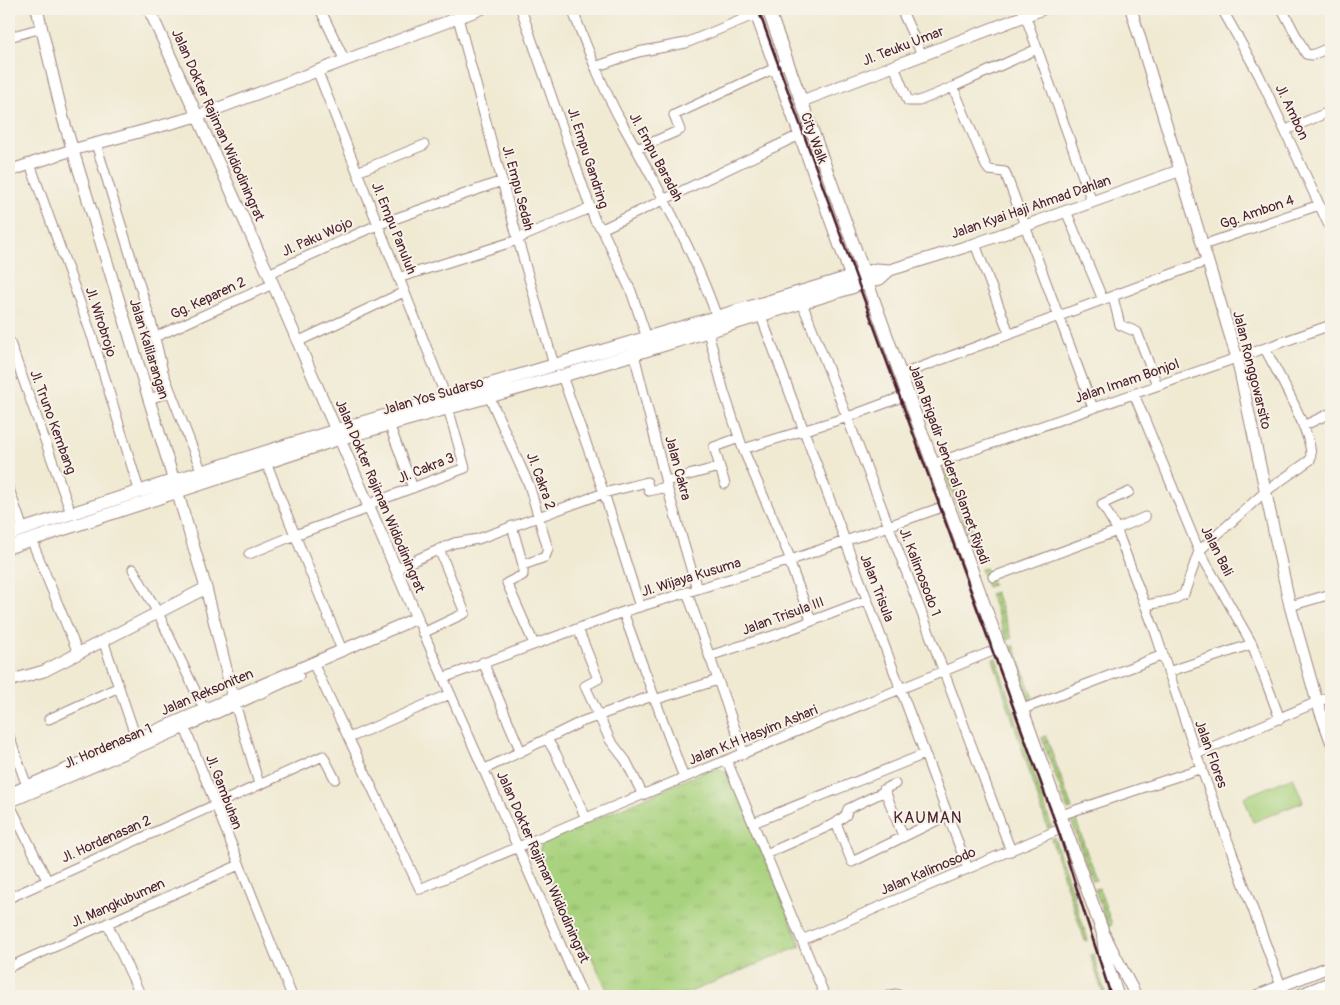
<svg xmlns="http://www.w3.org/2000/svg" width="1340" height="1005" font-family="Pangolin,sans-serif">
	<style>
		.grass { fill: url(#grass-tufts); stroke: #797854 }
		.garden { fill: url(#garden-furrows); stroke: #797854 }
		.pitch { fill: #a8d27d; stroke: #797854 }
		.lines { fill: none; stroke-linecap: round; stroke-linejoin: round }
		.street-casing { stroke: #9d847f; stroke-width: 11 }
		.secondary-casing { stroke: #9d847f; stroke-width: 13 }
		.primary-casing { stroke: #9d847f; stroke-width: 14 }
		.street { stroke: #fff; stroke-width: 9 }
		.secondary { stroke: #fff; stroke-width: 11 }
		.primary { stroke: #fff; stroke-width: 12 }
		.rail { stroke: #4a1f2b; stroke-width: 2.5 }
		.labels { text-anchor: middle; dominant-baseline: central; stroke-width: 4; stroke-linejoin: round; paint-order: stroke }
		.street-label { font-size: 14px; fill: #4a1f2b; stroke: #f7f3e8 }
		.quarter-label { font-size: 16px; letter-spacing: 1px; fill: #4a1f2b; stroke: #f7f3e8 }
	</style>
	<defs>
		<pattern id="grass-tufts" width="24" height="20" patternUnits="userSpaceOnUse" patternTransform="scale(1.25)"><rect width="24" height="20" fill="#a8d27d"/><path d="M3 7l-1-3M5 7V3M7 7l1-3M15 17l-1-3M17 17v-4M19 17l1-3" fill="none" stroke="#92b46c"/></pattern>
		<pattern id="garden-furrows" width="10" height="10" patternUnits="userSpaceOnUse" patternTransform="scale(1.25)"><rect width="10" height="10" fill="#a8d27d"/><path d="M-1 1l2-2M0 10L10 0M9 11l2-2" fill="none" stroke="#92b46c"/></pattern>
	</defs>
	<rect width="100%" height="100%" fill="#f7f3e8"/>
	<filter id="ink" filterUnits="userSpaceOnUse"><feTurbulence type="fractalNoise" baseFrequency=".02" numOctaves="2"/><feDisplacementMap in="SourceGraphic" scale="10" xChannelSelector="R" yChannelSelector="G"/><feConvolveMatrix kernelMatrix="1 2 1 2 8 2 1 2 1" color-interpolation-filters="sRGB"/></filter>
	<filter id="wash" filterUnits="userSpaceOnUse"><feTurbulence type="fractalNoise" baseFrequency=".0096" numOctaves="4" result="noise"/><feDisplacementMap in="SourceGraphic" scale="20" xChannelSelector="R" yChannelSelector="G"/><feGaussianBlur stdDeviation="1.12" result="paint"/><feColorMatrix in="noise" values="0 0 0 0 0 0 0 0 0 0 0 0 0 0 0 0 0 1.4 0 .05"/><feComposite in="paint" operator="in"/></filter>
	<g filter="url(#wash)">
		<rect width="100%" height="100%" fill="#f0ead3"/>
		<path class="grass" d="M715 767 731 774 801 946 680 996H610L587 947 581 949 538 855 542 843Z"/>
		<path class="garden" d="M948 467 982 556 977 558 944 469Z
			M986 568 993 585 987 587 981 569Z
			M995 592 1012 638 1007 640 990 594Z
			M1014 646 1034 701 1030 702 1010 647Z
			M996 658 1052 828 1048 829 993 659Z
			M1046 736 1072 809 1068 810 1042 738Z
			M1075 817 1096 880 1092 881 1071 819Z
			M1054 837 1088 940 1085 941 1051 839Z
			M1099 888 1112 925 1108 927 1095 889Z
			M1093 954 1106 996H1104L1090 955Z"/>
		<path class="pitch" d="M1293 777 1303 802 1253 822 1244 797Z"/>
	</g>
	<g filter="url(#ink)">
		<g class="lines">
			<defs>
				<path id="street" d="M320 9 345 61
					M521 9 595 221 602 229 631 291 647 338
					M572 9C587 47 602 87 622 123 657 186 693 249 717 317
					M753 9 850 277
					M901 9 922 55
					M1023 9 1092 202
					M1222 9 1259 75 1331 230
					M1282 9 1306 54 1312 55 1331 47
					M458 18 518 240 554 365
					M9 37 42 28
					M1037 49 953 87 986 166 989 170 1005 172 1093 408
					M894 66 908 101H919L953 87
					M595 67 638 52 686 43 768 9
					M317 70 446 397
					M1286 130 1331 111
					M96 144 152 325 163 372 201 470
					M637 149 680 130 674 115 788 62
					M30 164 93 339 139 490
					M357 172 424 145
					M1066 211 1103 300
					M602 229 812 129
					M517 239 590 208
					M975 244 1009 333
					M1203 245 1319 205
					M268 274 377 225 502 181
					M398 278 518 240
					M1113 297 1120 325 1137 332 1157 385
					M802 303C875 484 942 668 1011 851
					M761 316 968 869
					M708 332 724 392 743 449 791 560
					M155 337 273 284
					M9 340 71 513
					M297 342 404 292
					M634 354 667 487 697 589
					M900 375 1207 261
					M562 376 604 493 640 607
					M1134 394 1199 551 1252 644 1280 719
					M489 396 529 485 548 549 545 557 523 565
					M149 399 170 392
					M389 424 413 488
					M1303 426 1331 413
					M743 449 848 417 907 395
					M266 462 295 535 369 508
					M933 464 1331 325
					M666 481 719 467
					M725 484 714 447 739 438
					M9 489 23 529
					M367 505 465 468 448 408
					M512 526 523 565V575L507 583 534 644
					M1117 529 1102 504 1129 492
					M1117 531 1155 631 1196 754 1281 986
					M31 539 78 653
					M249 554 295 535 342 650
					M789 561 811 620
					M133 569 158 613 204 709
					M395 569 454 543 478 539 604 493 647 482 649 491 667 487
					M993 577 1117 531V529L1145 517
					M687 592 744 754
					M1146 605 1173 600 1184 594 1199 551 1266 491 1310 460C1317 440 1276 370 1265 349
					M1290 606 1331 594
					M623 612 684 778
					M417 618 583 996
					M578 629 598 679 585 686 610 740 626 761 643 795
					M423 633 465 613 439 549
					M103 640 136 738
					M709 656 775 635 867 600
					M483 662 521 752
					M313 663 420 889 586 818 1000 648
					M1168 672 1252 644
					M443 678 623 612 791 560 948 505
					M234 700 259 784
					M654 700 718 680
					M1023 709 1163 655
					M49 719 119 687
					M185 728 292 996
					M9 736 27 786
					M349 738 450 694
					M547 739 556 754 586 818
					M1196 754 1331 696
					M727 761 825 996
					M483 770 581 722 652 696
					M885 791 884 789 895 784
					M9 803 185 728 299 676
					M9 803 47 880
					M1061 815 1202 768
					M753 823 925 754
					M836 823 852 862 948 815
					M766 854 836 823 846 815 848 809 885 791 903 836
					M9 898 323 756 335 779
					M107 923 141 996
					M802 940 1065 827
					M9 967 239 865
					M884 996 896 994 901 996"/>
				<path id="secondary" d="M37 9 63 118 177 491 206 588 233 697
					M1131 9 1237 358 1290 606 1317 702 1331 741
					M802 101 1043 9
					M9 171 72 150 198 116 481 9
					M850 277 876 269 890 270
					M853 287 880 279 890 270 975 244 1181 170
					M9 681 44 671 206 588
					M9 794 417 618 273 284 149 9
					M1102 930 1136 996
					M1102 932 1105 957 1118 996
					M1256 996 1331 966
					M1297 996 1331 982"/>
				<path id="primary" d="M768 9 1102 930
					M9 534C287 441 569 362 850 277
					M9 547 338 439 562 376 853 287"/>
			</defs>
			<use href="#street" class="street-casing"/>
			<use href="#secondary" class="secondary-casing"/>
			<use href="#primary" class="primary-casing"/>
			<use href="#street" class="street"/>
			<use href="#secondary" class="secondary"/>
			<use href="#primary" class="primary"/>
			<path class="rail" d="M758 9 1058 830 1111 996"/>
		</g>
	</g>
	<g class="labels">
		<g class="street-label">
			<text transform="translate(903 46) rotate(-21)">Jl. Teuku Umar</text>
			<text transform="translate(1292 112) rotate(65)">Jl. Ambon</text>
			<text transform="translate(218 125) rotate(66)">Jalan Dokter Rajiman Widiodiningrat</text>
			<text transform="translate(814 138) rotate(70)">City Walk</text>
			<text transform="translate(656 157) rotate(62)">Jl. Empu Baradah</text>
			<text transform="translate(588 158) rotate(72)">Jl. Empu Gandring</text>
			<text transform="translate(518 188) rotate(75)">Jl. Empu Sedah</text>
			<text transform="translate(1031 207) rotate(-19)">Jalan Kyai Haji Ahmad Dahlan</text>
			<text transform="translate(1257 212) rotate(-19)">Gg. Ambon 4</text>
			<text transform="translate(394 228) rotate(68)">Jl. Empu Panuluh</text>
			<text transform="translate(317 237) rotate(-24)">Jl. Paku Wojo</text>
			<text transform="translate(208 298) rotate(-25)">Gg. Keparen 2</text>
			<text transform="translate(101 322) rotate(72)">Jl. Wirobrojo</text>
			<text transform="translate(149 349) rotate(73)">Jalan Kalilarangan</text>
			<text transform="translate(1252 370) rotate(76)">Jalan Ronggowarsito</text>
			<text transform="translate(1127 381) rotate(-19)">Jalan Imam Bonjol</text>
			<text transform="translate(433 396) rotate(-16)">Jalan Yos Sudarso</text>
			<text transform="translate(53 422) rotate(70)">Jl. Truno Kembang</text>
			<text transform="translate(949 464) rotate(70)">Jalan Brigadir Jenderal Slamet Riyadi</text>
			<text transform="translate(426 468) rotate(-22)">Jl. Cakra 3</text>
			<text transform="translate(678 468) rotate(75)">Jalan Cakra</text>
			<text transform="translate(541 481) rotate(70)">Jl. Cakra 2</text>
			<text transform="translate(380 496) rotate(67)">Jalan Dokter Rajiman Widiodiningrat</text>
			<text transform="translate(1217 551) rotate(63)">Jalan Bali</text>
			<text transform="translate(920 572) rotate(69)">Jl. Kalimosodo 1</text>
			<text transform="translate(691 577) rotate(-17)">Jl. Wijaya Kusuma</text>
			<text transform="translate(877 588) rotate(69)">Jalan Trisula</text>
			<text transform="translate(783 616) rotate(-20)">Jalan Trisula III</text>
			<text transform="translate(207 692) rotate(-23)">Jalan Reksoniten</text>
			<text transform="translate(753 735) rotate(-22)">Jalan K.H Hasyim Ashari</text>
			<text transform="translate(108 746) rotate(-23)">Jl. Hordenasan 1</text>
			<text transform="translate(1211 754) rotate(70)">Jalan Flores</text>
			<text transform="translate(224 792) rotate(69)">Jl. Gambuhan</text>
			<text transform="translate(106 839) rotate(-24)">Jl. Hordenasan 2</text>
			<text transform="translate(543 867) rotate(66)">Jalan Dokter Rajiman Widiodiningrat</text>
			<text transform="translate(928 871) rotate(-23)">Jalan Kalimosodo</text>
			<text transform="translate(118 903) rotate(-24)">Jl. Mangkubumen</text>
		</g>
		<g class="quarter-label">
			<text x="928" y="818">KAUMAN</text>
		</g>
	</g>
	<rect width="1340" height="1005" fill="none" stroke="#f7f3e8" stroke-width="30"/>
</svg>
